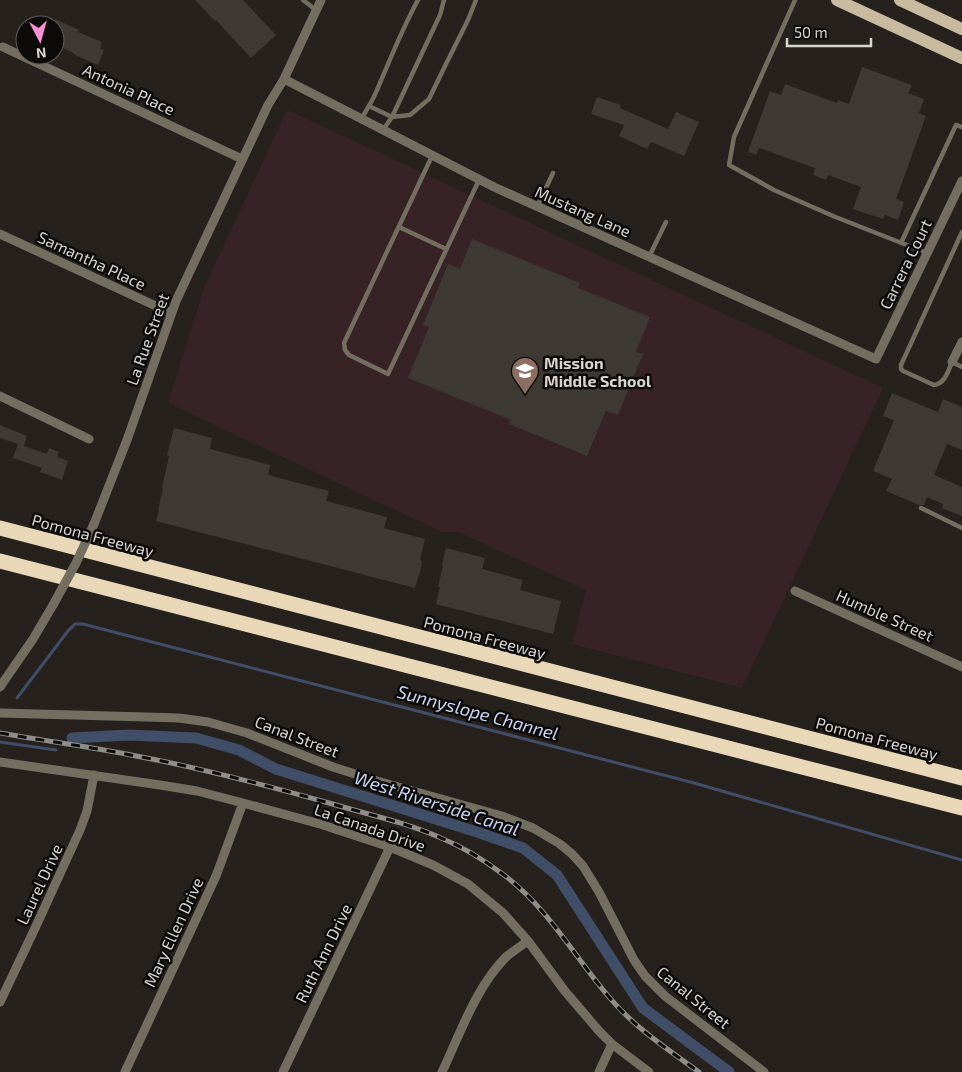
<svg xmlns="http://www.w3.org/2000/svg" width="962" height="1072" font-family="'Exo 2',sans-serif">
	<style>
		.education { fill: #372325 }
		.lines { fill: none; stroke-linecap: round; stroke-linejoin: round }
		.stream { stroke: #414e68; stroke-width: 3 }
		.canal { stroke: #414e68; stroke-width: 11 }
		.building { fill: #3e3934 }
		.lane { stroke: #746e61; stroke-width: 4.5 }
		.street { stroke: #746e61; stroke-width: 9 }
		.primary { stroke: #c7ba9f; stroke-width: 12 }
		.highway { stroke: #e8d8b8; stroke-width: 15 }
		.rail-casing { stroke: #908d89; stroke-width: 5 }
		.rail { stroke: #0d0b09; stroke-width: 3; stroke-dasharray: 9; stroke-linecap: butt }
		.street-bridge { stroke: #746e61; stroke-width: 9 }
		.labels { text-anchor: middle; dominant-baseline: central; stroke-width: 5; stroke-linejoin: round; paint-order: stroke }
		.street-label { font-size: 16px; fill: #d8d5d2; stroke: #0d0b09 }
		.poi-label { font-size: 16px; font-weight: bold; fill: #d8d5d2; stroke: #0d0b09; text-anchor: start }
		.water-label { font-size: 18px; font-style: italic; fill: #c7d7f5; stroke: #0d0b09 }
	</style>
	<rect width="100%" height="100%" fill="#26211d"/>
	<path class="education" d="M290 111 883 388 742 688 572 644 586 590 458 532H442L168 403 204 288 286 112Z"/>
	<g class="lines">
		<path class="stream" d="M17 698 68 631 75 624H83L694 783 962 860
			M0 742 56 750"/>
		<path class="canal" d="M72 738 129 735 196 738 239 750 276 769 477 832 523 848 557 875 643 1008 729 1072"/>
	</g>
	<path class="building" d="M195 0H243L276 35 251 58 216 20 215 21Z
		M55 19 79 30 78 32 102 42 100 49 104 50 98 65 75 55V54L55 44Z
		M862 67 912 85 908 93 924 99 919 113 926 116 896 199 904 202 898 220 885 215 883 219 853 209 861 187 828 175 826 180 813 175 815 168 759 148 756 155 748 152 770 91 781 95 785 84 837 103 838 100 849 104Z
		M597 97 621 105 620 108 668 129 676 112 699 122 684 156 651 142 647 149 619 136 624 125 591 114Z
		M472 239 580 283 578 288 650 317 636 352 643 354 618 415 606 411 587 456 509 424 511 420 408 378 429 327 423 325 448 264 460 269Z
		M892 393 938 412 943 399 962 407V450L947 444 934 475 962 487V516L942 508 943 504 927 497 924 505H919L886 491 892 479 873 471 894 420 883 416Z
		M0 425 27 436 24 446 47 454 49 448 59 452 57 457 68 461 62 480 40 472 42 468 13 458 18 444 0 438Z
		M174 428 212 438 210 449 270 465 268 475 329 491 326 501 387 517 384 528 425 539 420 560 422 561 420 572 415 588 156 521 159 510H158L163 488H162L169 456 167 455Z
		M446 548 485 558 482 569 523 580 520 590 561 601 553 634 436 604 440 587H438L443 565H442Z"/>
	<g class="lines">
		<path class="lane" d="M303 0 316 10
			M795 0 734 137 729 165 774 190 833 216 927 253
			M369 106 392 117 440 15 444 0
			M362 118C367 109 373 100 377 90 390 60 402 29 418 0
			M383 130 392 117 410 115 429 99 446 64 468 20 476 0
			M432 156 344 343 345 350 349 355 388 374 479 180
			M537 207 553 173
			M399 227 446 249
			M962 232 901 365V369L903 371 934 385C945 384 948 371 952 362L962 367
			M901 243 956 125 962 127
			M649 257 666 222
			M921 508 962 528"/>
		<path class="street" d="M3 47 242 159
			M284 79 494 187 876 359 962 181
			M0 234 171 313
			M952 362 962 342
			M0 396 89 439
			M94 524 127 440 176 301 268 105 284 79 321 0
			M795 591 962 667
			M0 687 33 639 53 605
			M0 713 146 717 179 718 208 722 247 733 333 767 377 781 502 816 533 828 560 844 572 854 583 866 599 892 634 960 645 976 665 996 764 1072
			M0 762 160 785 197 791 243 803 320 824 390 847 433 865 468 884 503 913 528 941 564 990 599 1031 612 1044 649 1072
			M0 1002 37 924 80 830 87 811 94 775
			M125 1072 216 876 243 803
			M283 1072 390 847
			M442 1072C460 1034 476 987 506 957 513 951 521 946 528 941
			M599 1072 612 1044"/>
		<path class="primary" d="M837 0 962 58
			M900 0 962 29"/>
		<path class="highway" d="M0 528 962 778
			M0 561 962 808"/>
		<defs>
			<path id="rail" d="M0 733C45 741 91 747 136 756 201 768 265 785 329 803 366 814 405 822 441 838 463 847 484 860 504 875 548 908 574 956 609 997 634 1027 667 1049 699 1072"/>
		</defs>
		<use href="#rail" class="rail-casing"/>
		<use href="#rail" class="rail"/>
		<path class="street-bridge" d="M53 605 76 563 94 524"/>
	</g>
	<defs>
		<symbol id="school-pin" viewBox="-11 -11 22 30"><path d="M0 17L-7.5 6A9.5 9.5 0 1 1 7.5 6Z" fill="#8d6e63" stroke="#0d0b09"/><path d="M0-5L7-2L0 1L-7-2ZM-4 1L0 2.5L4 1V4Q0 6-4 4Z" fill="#fff"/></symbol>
	</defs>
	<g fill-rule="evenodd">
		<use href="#school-pin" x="509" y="355" width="32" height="43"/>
	</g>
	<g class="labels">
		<g class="street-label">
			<text transform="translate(129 89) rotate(25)">Antonia Place</text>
			<text transform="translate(583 211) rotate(24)">Mustang Lane</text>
			<text transform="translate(92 260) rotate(25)">Samantha Place</text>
			<text transform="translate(905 264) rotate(-64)">Carrera Court</text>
			<text transform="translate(147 339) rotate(-70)">La Rue Street</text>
			<text transform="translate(93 535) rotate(15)">Pomona Freeway</text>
			<text transform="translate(885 615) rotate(24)">Humble Street</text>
			<text transform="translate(485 637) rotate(15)">Pomona Freeway</text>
			<text transform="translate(297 736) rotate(21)">Canal Street</text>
			<text transform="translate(877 738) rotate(15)">Pomona Freeway</text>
			<text transform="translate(370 827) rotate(19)">La Canada Drive</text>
			<text transform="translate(39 884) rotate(-65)">Laurel Drive</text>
			<text transform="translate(173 932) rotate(-65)">Mary Ellen Drive</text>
			<text transform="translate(323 953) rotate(-64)">Ruth Ann Drive</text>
			<text transform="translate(694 997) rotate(39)">Canal Street</text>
		</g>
		<g class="poi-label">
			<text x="544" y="362">Mission<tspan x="544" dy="18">Middle School</tspan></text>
		</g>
		<g class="water-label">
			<text transform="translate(478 712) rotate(15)">Sunnyslope Channel</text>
			<text transform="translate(437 803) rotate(18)">West Riverside Canal</text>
		</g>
	</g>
	<g transform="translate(40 40) rotate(174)"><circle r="24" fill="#0d0b09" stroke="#5e5c59"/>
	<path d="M0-4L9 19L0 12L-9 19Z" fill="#f690d0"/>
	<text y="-8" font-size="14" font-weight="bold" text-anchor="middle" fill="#d8d5d2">N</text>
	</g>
	<path d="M787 38v8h84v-8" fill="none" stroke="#d8d5d2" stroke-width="2.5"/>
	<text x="794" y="38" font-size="15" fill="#d8d5d2" stroke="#0d0b09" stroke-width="4" paint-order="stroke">50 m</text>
</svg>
